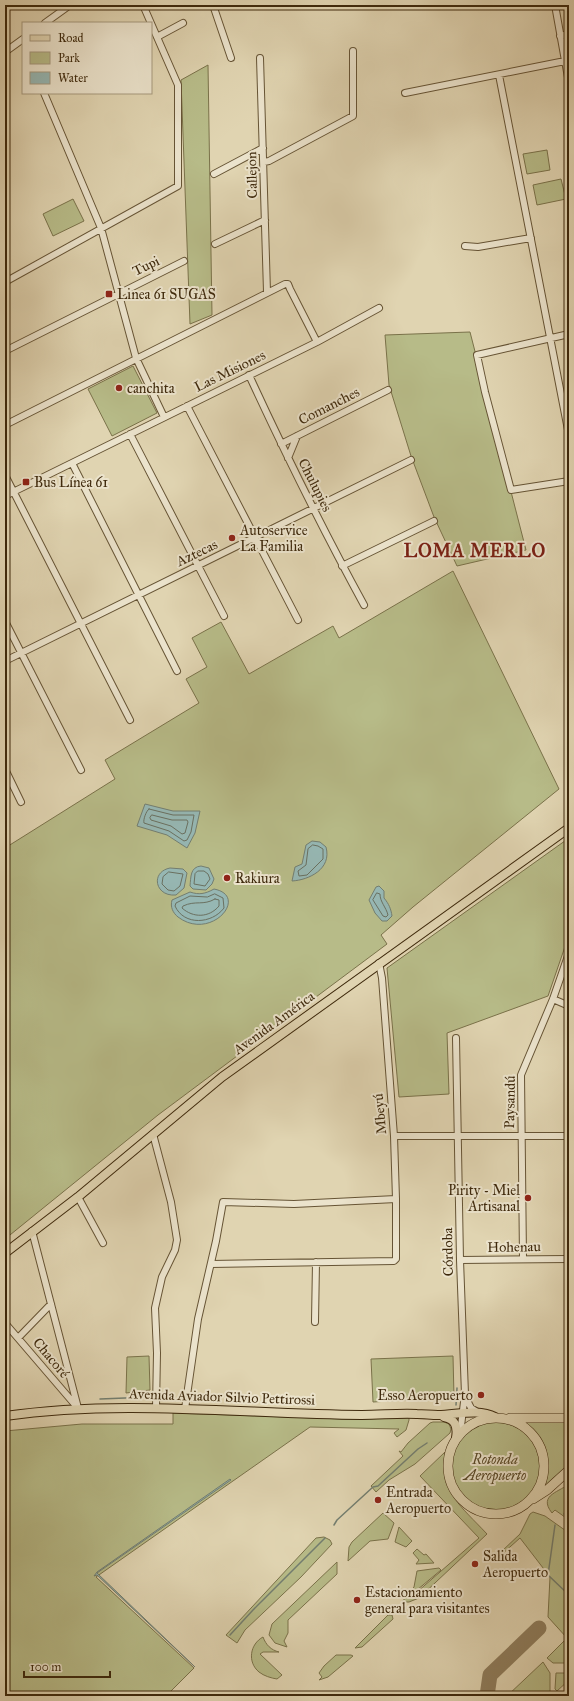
<svg xmlns="http://www.w3.org/2000/svg" width="574" height="1701" font-family="'IM FELL Great Primer',serif">
	<style>
		.green { fill: #b7bb88; stroke: #7a724a }
		.water { fill: #96b7b3; stroke: #737e70 }
		.lines { fill: none; stroke-linecap: round; stroke-linejoin: round }
		.shore { stroke: #6a7060; stroke-width: 1 }
		.stream { stroke: #737e70; stroke-width: 1.5 }
		.taxiway { stroke: #8f7e5e; stroke-width: 15 }
		.minor-casing { stroke: #665435; stroke-width: 8 }
		.major-casing { stroke: #3e290c; stroke-width: 10 }
		.highway-casing { stroke: #3e290c; stroke-width: 10 }
		.minor { stroke: #ebe3cc; stroke-width: 6 }
		.major { stroke: #e0d4b1; stroke-width: 8 }
		.highway { stroke: #e0d4b1; stroke-width: 9 }
		.poi-dot { fill: #8f2418; stroke: #ebe3cc; stroke-width: 1.5 }
		.labels { text-anchor: middle; dominant-baseline: central; stroke-width: 4; stroke-linejoin: round; paint-order: stroke }
		.street-label { font-size: 14px; fill: #3e290c; stroke: #ebe3cc }
		.poi-label { font-size: 14px; fill: #3e290c; stroke: #ebe3cc; text-anchor: start }
		.park-label { font-size: 14px; font-style: italic; fill: #564625; stroke: #ebe3cc }
		.district-label { font-size: 18px; font-weight: bold; letter-spacing: 1px; fill: #7a1f14; stroke: #ebe3cc }
	</style>
	<rect width="100%" height="100%" fill="#e0d4b1"/>
	<filter id="stains"><feTurbulence type="fractalNoise" baseFrequency=".005" numOctaves="4"/><feColorMatrix values="0 0 0 0 .2 0 0 0 0 .09 0 0 0 0 .02 0 0 0 .5 -.17"/></filter>
	<radialGradient id="worn" r=".72"><stop offset=".6" stop-color="#630" stop-opacity="0"/><stop offset="1" stop-color="#630" stop-opacity=".3"/></radialGradient>
	<path class="green" d="M208 65 212 315 190 324 181 80Z
		M547 150 550 170 527 174 523 154Z
		M561 179 566 199 537 205 533 185Z
		M73 199 84 221 53 236 43 214Z
		M470 332 526 550 457 566 434 517 411 456 389 385 385 335Z
		M133 366 157 413 112 436 88 389Z
		M453 571 559 789 413 907 381 935 387 944 158 1115 5 1239V848L115 779 105 760 199 703 186 679 207 667 192 638 221 622 249 674 333 626 339 638Z
		M569 838V935L548 996 447 1033 449 1094 399 1097 387 968Z
		M149 1356 150 1390 126 1393 127 1357Z
		M453 1356 454 1397 373 1402 371 1359Z
		M173 1413 344 1419 409 1418V1420L406 1430 397 1437 394 1433 399 1429 310 1427 96 1577 194 1668 166 1696H5V1431L82 1424H173Z
		M569 1421V1464L544 1487C551 1460 547 1437 521 1422Z
		M433 1422H444L449 1424 451 1429 450 1433 415 1464 389 1480 376 1492 371 1486 403 1456 399 1451 401 1452 408 1443 430 1423Z
		M450 1467a45 45 0 1 1 90 0a45 45 0 1 1-90 0Z
		M445 1452C442 1495 460 1505 487 1534L419 1598 409 1602H402L414 1587 417 1571 439 1568 441 1570 417 1590V1592L479 1538 420 1476Z
		M569 1483V1520L555 1510 552 1513C537 1494 562 1492 569 1483Z
		M533 1512 545 1516 569 1533V1663H553L547 1658 567 1638 548 1617 550 1577 520 1538 501 1555 502 1551 520 1534 530 1514Z
		M383 1513 394 1523 388 1539 370 1541 348 1561 349 1547 352 1542Z
		M399 1527 412 1541 406 1547 395 1542Z
		M324 1537 330 1540 332 1544 301 1577 245 1630 237 1643 226 1635 316 1538Z
		M417 1549 424 1555 426 1554 434 1563 416 1564 419 1560 413 1553Z
		M337 1562V1574L288 1620V1633L284 1641 287 1647 275 1643 269 1635 272 1624Z
		M388 1615H392L393 1619 362 1647 355 1648Z
		M263 1637C266 1645 271 1650 279 1652H263L260 1654 282 1675 277 1679C271 1678 264 1676 259 1672 247 1662 250 1644 263 1637Z
		M336 1655H351L353 1656 328 1677 319 1680 322 1677 319 1673 324 1666Z
		M543 1662 550 1673V1696H507Z
		M556 1673H569V1680L557 1691 555 1689Z"/>
	<path class="water" d="M145 804 173 811H200L195 833 187 848 167 835 137 826Z
		M312 841 320 842 326 847C332 869 309 880 292 881L295 867 302 864 306 845Z
		M201 866 209 868 214 879 212 884 206 890 193 889 190 886C191 877 190 867 201 866Z
		M170 868 183 869 187 873 184 888 176 895C155 897 150 872 170 868Z
		M379 886 384 891V898C389 904 391 909 392 916L387 921H382L375 913 369 900 376 887Z
		M214 889C250 896 211 942 178 917 173 913 170 907 172 900L190 892C199 895 205 894 214 889Z
		M230 1479 231 1480 97 1573 195 1667 97 1575 94 1576 97 1572Z"/>
	<g class="lines">
		<path class="shore" d="M149 809 173 815H194L191 832 187 840 184 841 169 831 144 823C143 820 146 811 149 809Z
			M152 815 172 820H187L188 822 185 833 182 834 171 826 151 820 150 818Z
			M313 845 318 846 323 849V859L307 875 299 876 298 871 306 865 308 849Z
			M198 871H204L208 874 210 879 205 886 194 884 195 874Z
			M169 872 183 874 180 886 174 891 168 890 162 884 163 877Z
			M377 893 380 894C380 902 386 907 388 915L386 917 383 916 373 900Z
			M215 894 223 898 224 908C212 924 184 926 175 906L176 903 190 896 207 897Z
			M215 899 219 900V906C209 918 193 918 182 908L183 906C196 900 203 906 215 899Z"/>
		<path class="stream" d="M100 1399 150 1397
			M456 1405 457 1388
			M564 1514 569 1507
			M334 1525 337 1520 373 1487 378 1486 418 1449 427 1443
			M555 1525 548 1575 569 1595
			M230 1635 253 1610 325 1538"/>
		<path class="taxiway" d="M487 1696 490 1675 539 1628"/>
		<defs>
			<path id="minor" d="M213 5 231 58
				M555 5 569 83
				M45 23 70 5
				M560 36 569 34
				M157 37 183 23
				M5 52 23 39
				M260 58 267 292
				M499 75 569 435
				M44 93 101 228 136 358 164 417
				M405 93 565 61
				M264 162 269 161 353 116V51
				M214 174 263 148
				M215 244 265 220
				M465 246 478 247 531 238
				M5 282 178 186V85L143 5
				M569 334 477 355 485 392 511 490 569 481
				M5 351 184 261
				M249 375C285 453 323 530 364 605
				M187 406 298 620
				M5 425 285 284H288L290 289 317 342
				M130 434 224 616
				M281 444 388 390
				M288 458 297 436
				M72 463 177 671
				M5 475 130 720
				M5 496 317 342 379 308
				M342 566 434 521
				M5 621 81 770
				M5 661 411 460
				M5 769 21 802
				M553 999 569 1006
				M456 1038 460 1260 465 1394 460 1434
				M153 1134 171 1202 177 1240 175 1250 162 1277 155 1308 157 1353 156 1408
				M394 1136H569
				M78 1197 103 1243
				M32 1231 78 1408
				M523 1259 521 1075 553 999 569 953
				M460 1260 569 1259
				M211 1264 394 1261 396 1259V1199L394 1136 382 978 379 963
				M315 1322 316 1262
				M5 1323 77 1407
				M19 1337 51 1304
				M465 1396 471 1408 479 1413
				M185 1409 198 1319 216 1241 223 1202 294 1204 396 1199"/>
			<path id="major" d="M5 1253 78 1197 222 1077 569 828
				M5 1416C124 1399 243 1414 362 1415 381 1415 399 1413 417 1414 424 1414 431 1415 438 1415 456 1415 478 1408 495 1417
				M444 1417C455 1419 458 1426 456 1438"/>
			<path id="highway" d="M448 1466a48 48 0 1 1 96 0a48 48 0 1 1-96 0Z
				M510 1418H569
				M533 1499 547 1490 569 1470"/>
		</defs>
		<use href="#minor" class="minor-casing"/>
		<use href="#major" class="major-casing"/>
		<use href="#highway" class="highway-casing"/>
		<use href="#minor" class="minor"/>
		<use href="#major" class="major"/>
		<use href="#highway" class="highway"/>
	</g>
	<g class="poi-dot">
		<rect x="105" y="290" width="8" height="8" rx="2"/>
		<circle cx="119" cy="388" r="4"/>
		<rect x="22" y="478" width="8" height="8" rx="2"/>
		<circle cx="232" cy="538" r="4"/>
		<circle cx="227" cy="878" r="4"/>
		<circle cx="528" cy="1198" r="4"/>
		<circle cx="481" cy="1395" r="4"/>
		<circle cx="378" cy="1500" r="4"/>
		<circle cx="475" cy="1564" r="4"/>
		<circle cx="357" cy="1600" r="4"/>
	</g>
	<g class="labels">
		<g class="street-label">
			<text transform="translate(252 175) rotate(-91)">Callejon</text>
			<text transform="translate(146 266) rotate(-26)">Tupi</text>
			<text transform="translate(230 371) rotate(-26)">Las Misiones</text>
			<text transform="translate(329 406) rotate(-27)">Comanches</text>
			<text transform="translate(315 485) rotate(63)">Chulupies</text>
			<text transform="translate(197 553) rotate(-26)">Aztecas</text>
			<text transform="translate(274 1023) rotate(-36)">Avenida América</text>
			<text transform="translate(510 1102) rotate(-89)">Paysandú</text>
			<text transform="translate(380 1114) rotate(-95)">Mbeyú</text>
			<text transform="translate(514 1247) rotate(-1)">Hohenau</text>
			<text transform="translate(448 1252) rotate(-91)">Córdoba</text>
			<text transform="translate(51 1358) rotate(50)">Chacoré</text>
			<text transform="translate(222 1397) rotate(2)">Avenida Aviador Silvio Pettirossi</text>
		</g>
		<g class="poi-label">
			<text x="117" y="294">Linea 61 SUGAS</text>
			<text x="127" y="388">canchita</text>
			<text x="34" y="482">Bus Línea 61</text>
			<text x="240" y="530">Autoservice<tspan x="240" dy="16">La Familia</tspan></text>
			<text x="235" y="878">Rakiura</text>
			<text x="520" y="1190" text-anchor="end">Pirity - Miel<tspan x="520" dy="16">Artisanal</tspan></text>
			<text x="473" y="1395" text-anchor="end">Esso Aeropuerto</text>
			<text x="386" y="1492">Entrada<tspan x="386" dy="16">Aeropuerto</tspan></text>
			<text x="483" y="1556">Salida<tspan x="483" dy="16">Aeropuerto</tspan></text>
			<text x="365" y="1592">Estacionamiento<tspan x="365" dy="16">general para visitantes</tspan></text>
		</g>
		<g class="park-label">
			<text x="495" y="1459">Rotonda<tspan x="495" dy="16">Aeropuerto</tspan></text>
		</g>
		<g class="district-label">
			<text x="475" y="551">LOMA MERLO</text>
		</g>
	</g>
	<rect width="574" height="1701" fill="none" stroke="#e0d4b1" stroke-width="20"/>
	<rect x="6" y="6" width="562" height="1689" fill="none" stroke="#3e290c" stroke-width="2"/>
	<rect x="10" y="10" width="554" height="1681" fill="none" stroke="#3e290c"/>
	<rect x="22" y="22" width="130" height="72" fill="#ebe3cc" stroke="#a6997f"/>
	<rect x="30" y="35" width="20" height="6" fill="#e0d4b1" stroke="#a6997f"/>
	<text x="58" y="42" font-size="12" fill="#3e290c">Road</text>
	<rect x="30" y="52" width="20" height="12" fill="#b7bb88" stroke="#a6997f"/>
	<text x="58" y="62" font-size="12" fill="#3e290c">Park</text>
	<rect x="30" y="72" width="20" height="12" fill="#96b7b3" stroke="#a6997f"/>
	<text x="58" y="82" font-size="12" fill="#3e290c">Water</text>
	<path d="M24 1671v6h86v-6" fill="none" stroke="#3e290c" stroke-width="2"/>
	<text x="30" y="1671" font-size="12" fill="#3e290c" stroke="#ebe3cc" stroke-width="3" paint-order="stroke">100 m</text>
	<rect width="100%" height="100%" filter="url(#stains)"/>
	<rect width="100%" height="100%" fill="url(#worn)"/>
</svg>
